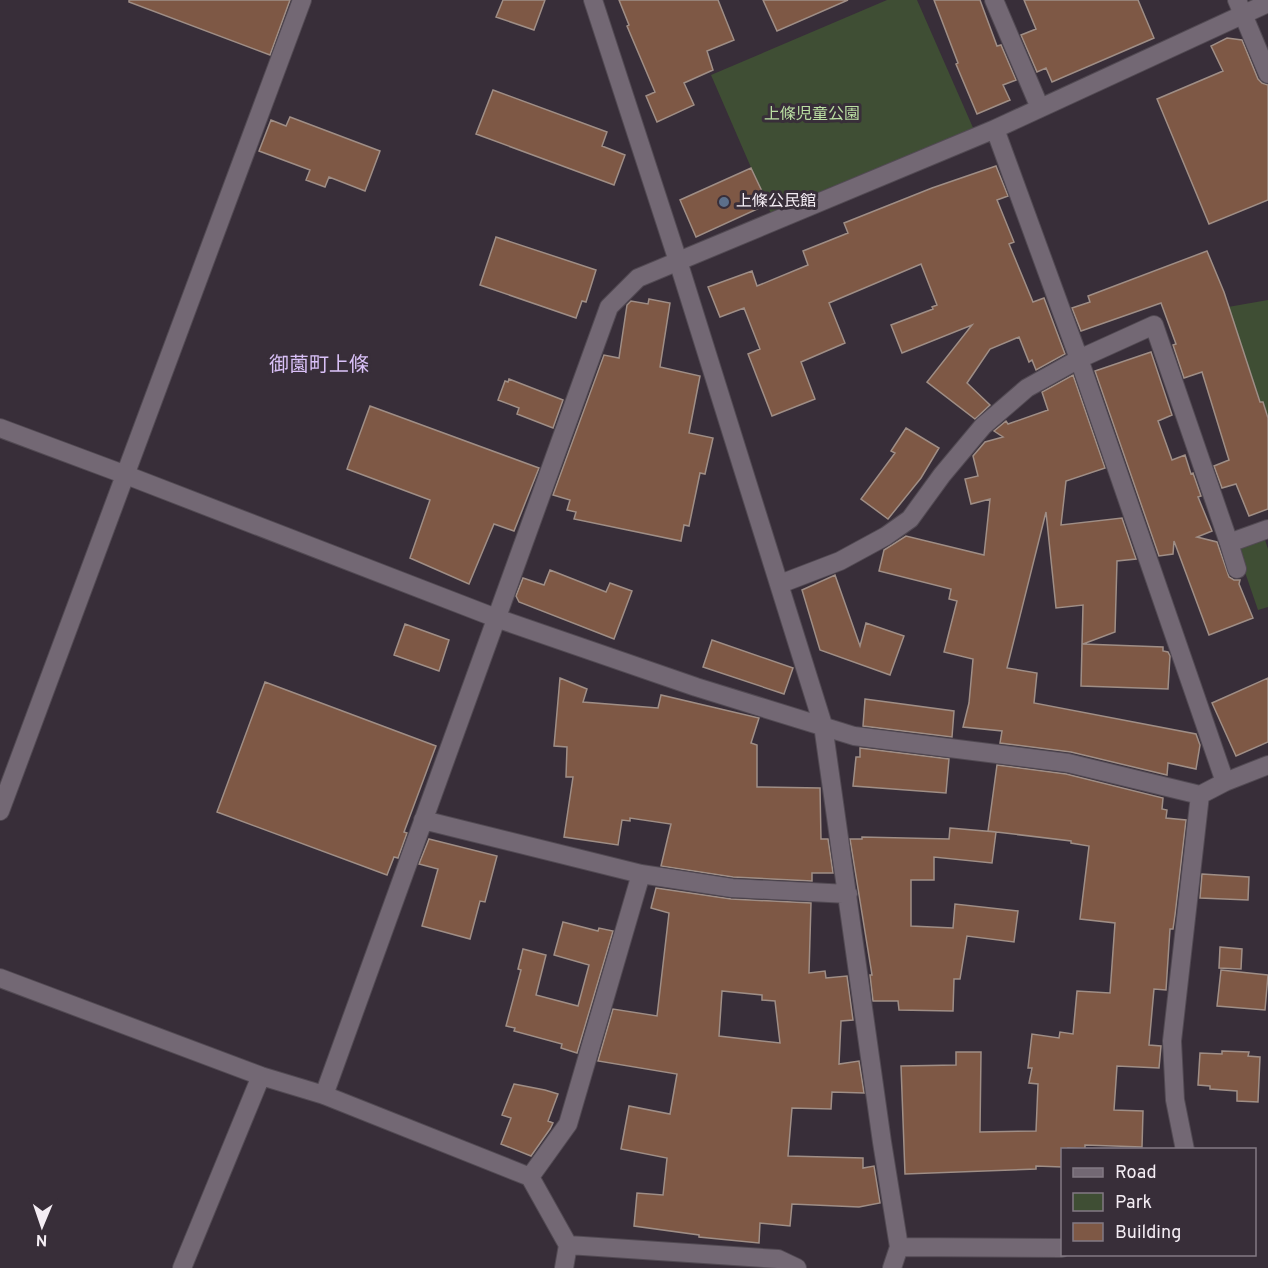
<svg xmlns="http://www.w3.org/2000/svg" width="1268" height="1268" font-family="Overpass,'Noto Sans JP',sans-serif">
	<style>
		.green { fill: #3f4e34 }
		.building { fill: #7e5845; stroke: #9f8e86; stroke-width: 1.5; fill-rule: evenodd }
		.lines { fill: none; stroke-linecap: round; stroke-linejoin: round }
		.street-casing { stroke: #524a53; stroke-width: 20 }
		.street { stroke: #736874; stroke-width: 18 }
		.service-dot { fill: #5c6f8a; stroke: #382e39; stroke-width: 2 }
		.labels { text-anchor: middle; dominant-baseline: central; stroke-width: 6; stroke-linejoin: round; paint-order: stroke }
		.park-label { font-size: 16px; fill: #badea2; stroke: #382e39 }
		.poi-label { font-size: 16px; fill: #f4edf4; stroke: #382e39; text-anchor: start }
		.quarter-label { font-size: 20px; fill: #d9c0f7; stroke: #382e39 }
	</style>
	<rect width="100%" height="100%" fill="#382e39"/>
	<path class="green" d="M887 0H917L974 130 772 216 711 75Z
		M1268 300V421H1267L1228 307Z
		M1264 537 1268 549V607L1258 610 1236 546Z"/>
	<path class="building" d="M129 0H290L270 55 129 2Z
		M503 0H545L534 30 496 17Z
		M619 0H718L734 40 707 51 713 70 684 83 694 105 657 122 646 96 655 92 627 26 629 25Z
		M763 0H848L777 31Z
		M934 0H980L997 46 1001 45 1016 80 1003 85 1010 100 977 114 956 64 958 63Z
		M1024 0H1138L1154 38 1052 82 1046 68 1037 72 1021 35 1036 29Z
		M1227 38 1242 40 1258 79 1262 83 1268 85V200L1209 224 1157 99 1223 71 1211 46Z
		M493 90 607 132 602 146 625 155 614 185 476 134Z
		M290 117 380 151 365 191 329 177 325 187 306 180 310 170 259 151 271 120 286 126Z
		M996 166 1008 196 997 200 1014 242 1009 244 1033 302 1044 298 1065 354 1036 370 1032 360 1029 362 1019 337 990 349 967 383 990 405 975 419 927 382 972 325 902 353 891 325 933 309 932 307 937 305 921 264 829 303 845 343 801 362 815 399 772 416 748 354 760 349 744 308 720 317 708 287 752 271 757 286 808 265 803 251 848 233 844 223 932 188Z
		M751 168 768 204 696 237 680 200Z
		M496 237 596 270 586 302 582 301 576 318 480 285Z
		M1207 251 1224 292 1260 402H1263L1268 418V509L1249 516 1236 484 1222 488 1214 466 1229 460 1202 372 1184 378 1173 345 1176 344 1161 303 1081 331 1072 308 1090 302 1088 296Z
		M649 299 670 303 660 367 700 376 689 433 713 438 705 474 700 473 689 526 684 525 681 541 574 519 576 512 567 510 570 500 553 495 604 355 619 358 627 305 631 301 648 304Z
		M1151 352 1172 415 1158 421 1172 460 1185 455 1191 474 1193 473 1201 496 1198 497 1212 531 1197 537 1217 542 1229 577 1234 580H1240L1239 584 1253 618 1209 635 1174 541 1173 554 1159 556 1095 371Z
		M1073 375 1105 468 1066 481 1061 525 1122 518 1136 559 1117 561 1115 632 1083 644 1163 647V651L1168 652 1170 656 1168 689 1081 686 1083 605 1056 608 1046 512 1007 668 1037 673 1034 703 1196 734 1200 745 1196 769 1168 763 1167 775 1071 752 1000 743 1002 731 963 727 969 703 973 659 944 652 957 601 949 599 951 589 879 571 884 550 906 536 984 555 990 499 971 504 965 479 978 476 973 456 985 442 1003 437 994 431 1006 421 1008 424 1048 410 1042 392Z
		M509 379 563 400 553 428 517 414 519 408 498 400 505 381 508 382Z
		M370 406 539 468 514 531 494 524 469 584 410 558 430 500 347 469Z
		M906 428 939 448 921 478 888 519 861 499 895 453 891 451Z
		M550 570 606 592 610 583 632 591 614 639 519 602 516 596 523 578 544 585Z
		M835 575 860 646 866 623 904 636 890 675 820 650 802 590Z
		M405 624 449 640 439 671 394 655Z
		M712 640 793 668 784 694 703 667Z
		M560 678 587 689 583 702 658 708 661 695 759 718 751 743 757 745V787L820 788 821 839H828L833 873H812V881L733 877 661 866 671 824 630 818V821L622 820 618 845 564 837 573 777H566L567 747 554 746Z
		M1268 678V742L1236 756 1212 703Z
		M265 682 436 746 404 832 407 833 398 858 394 857 387 875 217 812Z
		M865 699 954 711 952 737 863 726Z
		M860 748 949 759 946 793 853 786 856 757H860Z
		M997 765 1066 774 1163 798 1162 809 1167 810 1166 818 1186 820 1175 915 1173 929H1170L1166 990 1154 989 1149 1045 1161 1046 1159 1068 1117 1066 1114 1110 1143 1111 1142 1147 1085 1145V1149L1068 1148V1149H1062V1167L1036 1166V1169L905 1174 901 1066 956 1065V1052H981L980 1132 1036 1131 1038 1084 1029 1083 1032 1068H1028L1032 1034 1059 1038 1060 1032 1073 1034 1077 991 1110 993 1115 923 1080 919 1089 846 1071 843V841L988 831Z
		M950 828 996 832 992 863 934 857V880H911V926L953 928 955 904 1018 911 1014 942 967 936 960 979H954L953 1011 899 1010 898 1001H873L870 975H872L850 839H862V837L949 839Z
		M429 839 497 856 485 902 480 901 470 939 422 926 438 869 419 864Z
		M1202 874 1249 877 1248 900 1200 898Z
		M656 888 731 899 811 903 809 973 825 971 826 978 847 976 853 1020 841 1021 839 1064 859 1061 864 1093 832 1092 831 1109 792 1108 788 1156 863 1158V1168L874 1166 880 1203 859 1207 792 1204 790 1226 760 1223 759 1243 699 1237V1235L634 1226 637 1193 663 1195 667 1158 621 1149 629 1106 670 1114 677 1074 598 1061 613 1009 657 1016 669 913 651 908ZM722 991 762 995V1000L775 1001 780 1043 719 1036Z
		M563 922 598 931 599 928 613 931 577 1053 561 1048 562 1044 514 1031 515 1028 506 1026 521 970 518 969 523 949 546 955 536 995 578 1006 589 965 554 955Z
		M1220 947 1242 949 1241 969 1219 968Z
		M1221 970 1268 975 1265 1010 1217 1006Z
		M1222 1051 1249 1052 1248 1056 1260 1057 1258 1102 1237 1101V1091L1210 1089V1086L1198 1085 1200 1053 1222 1054Z
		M514 1084 545 1090 558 1094 548 1121 553 1123 550 1129 531 1156 501 1144 511 1118 502 1115Z"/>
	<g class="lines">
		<defs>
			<path id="street" d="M593 0 678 261 823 725 882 1142 899 1247 892 1268
				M994 0 1040 108
				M1237 0 1268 74
				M995 129 1079 359 1154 325 1229 543 1268 529
				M0 428 126 475 496 618 696 687 854 736 1068 763 1200 795
				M1229 543 1237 569
				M780 584 840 561 886 536 910 519 942 475 983 426 1027 388 1079 359 1225 782
				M0 811 302 0
				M423 820 641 874 732 888 848 894
				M0 978 261 1076 324 1095 530 1177 568 1124 641 874
				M324 1095 609 307 638 278 995 129 1268 3
				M1185 1150 1175 1100 1172 1041 1200 795 1225 782 1268 765
				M530 1177 568 1245 778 1259 797 1268
				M899 1247 1062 1248
				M182 1268 261 1076
				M564 1268 568 1245"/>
		</defs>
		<use href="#street" class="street-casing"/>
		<use href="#street" class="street"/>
	</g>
	<circle class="service-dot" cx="724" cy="202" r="6"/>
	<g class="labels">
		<g class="park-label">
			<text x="812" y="115">上條児童公園</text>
		</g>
		<g class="poi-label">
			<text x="736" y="202">上條公民館</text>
		</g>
		<g class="quarter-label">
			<text x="319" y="366">御薗町上條</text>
		</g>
	</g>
	<rect x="1061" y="1148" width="195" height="108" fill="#382e39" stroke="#837a84" stroke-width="1.5"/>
	<rect x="1073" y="1168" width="30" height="9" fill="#736874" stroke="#837a84" stroke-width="1.5"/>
	<text x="1115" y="1178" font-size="18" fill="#f4edf4">Road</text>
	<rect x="1073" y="1193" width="30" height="18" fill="#3f4e34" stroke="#837a84" stroke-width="1.5"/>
	<text x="1115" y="1208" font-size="18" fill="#f4edf4">Park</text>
	<rect x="1073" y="1223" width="30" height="18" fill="#7e5845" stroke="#837a84" stroke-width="1.5"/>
	<text x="1115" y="1238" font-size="18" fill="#f4edf4">Building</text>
	<g transform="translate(42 1226) rotate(182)" stroke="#382e39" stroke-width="4.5" paint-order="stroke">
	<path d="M0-4.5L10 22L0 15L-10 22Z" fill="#f4edf4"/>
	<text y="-9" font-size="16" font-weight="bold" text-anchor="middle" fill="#f4edf4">N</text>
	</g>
</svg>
